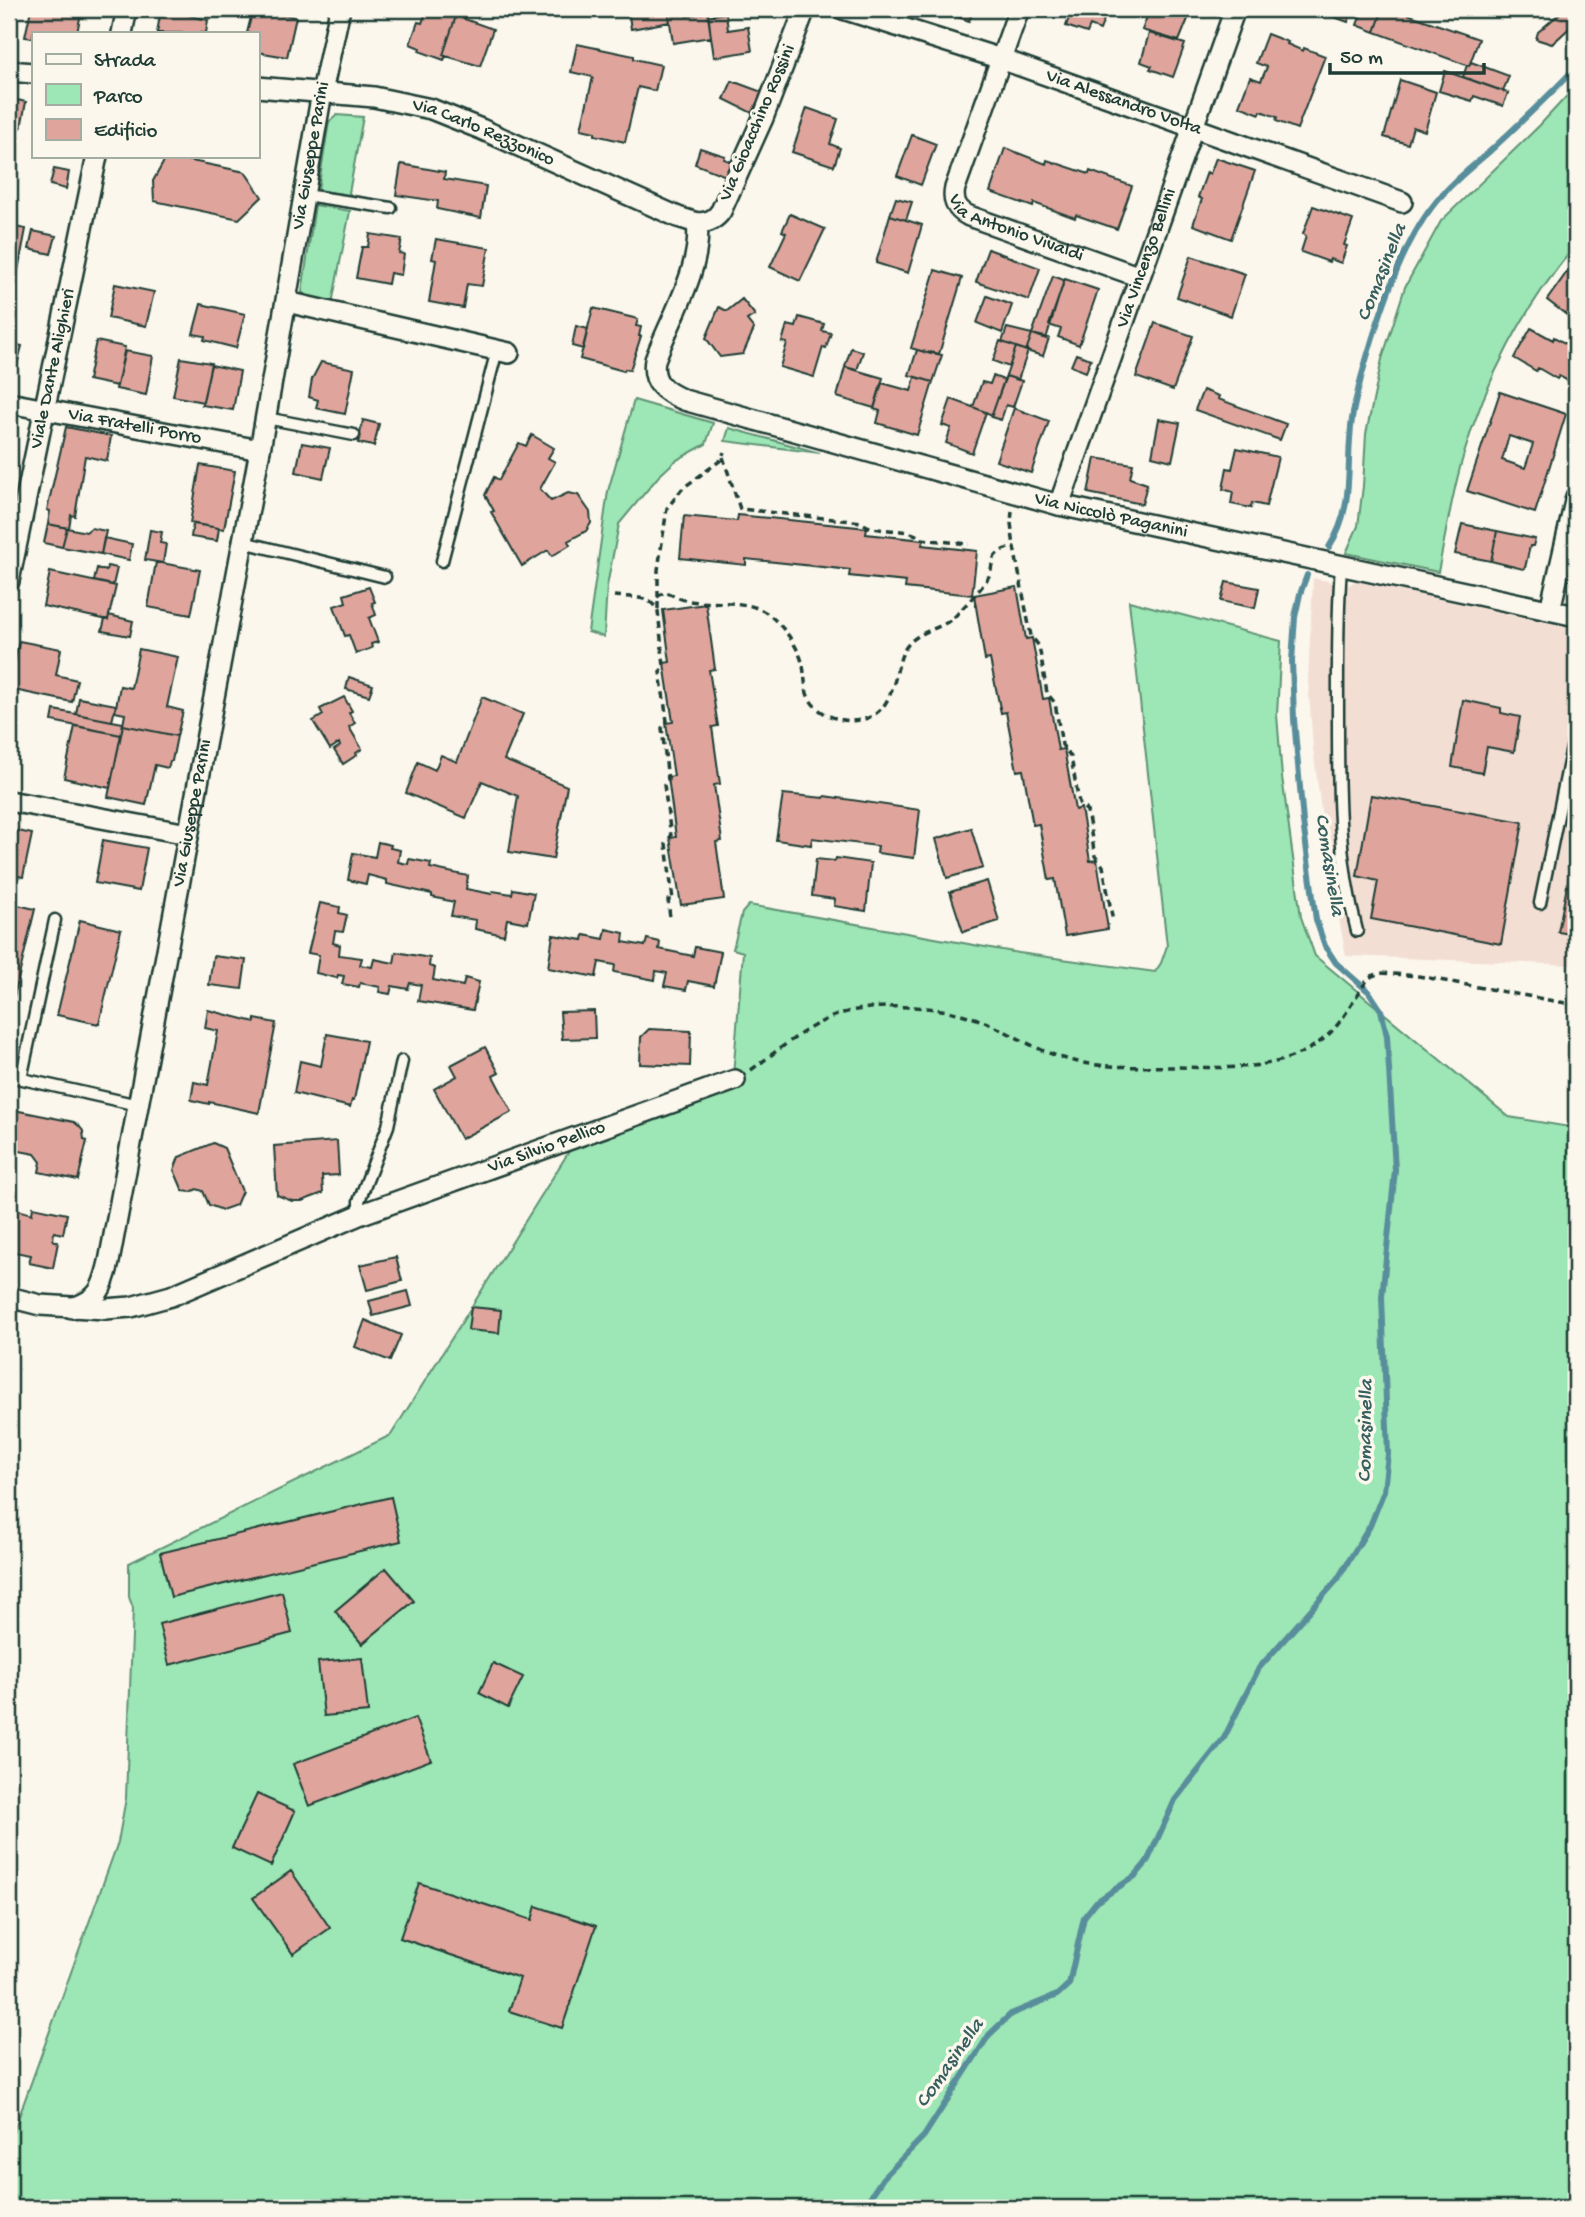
<svg xmlns="http://www.w3.org/2000/svg" width="1585" height="2217" font-family="'Gochi Hand',sans-serif">
	<style>
		.built { fill: #f3ded4 }
		.green { fill: #9de6b5; stroke: #5e9274; stroke-width: 2 }
		.lines { fill: none; stroke-linecap: round; stroke-linejoin: round }
		.stream { stroke: #598e9b; stroke-width: 6 }
		.building { fill: #dfa59d; stroke: #1f3d34; stroke-width: 2; fill-rule: evenodd }
		.lane-casing { stroke: #1f3d34; stroke-width: 15 }
		.street-casing { stroke: #1f3d34; stroke-width: 24 }
		.path { stroke: #1f3d34; stroke-width: 3.5; stroke-dasharray: 7 5; stroke-linecap: butt }
		.lane { stroke: #fbf7ec; stroke-width: 10 }
		.street { stroke: #fbf7ec; stroke-width: 19 }
		.labels { text-anchor: middle; dominant-baseline: central; stroke-width: 7; stroke-linejoin: round; paint-order: stroke }
		.street-label { font-size: 19px; fill: #1f3d34; stroke: #fbf7ec }
		.water-label { font-size: 21px; font-style: italic; fill: #375f5f; stroke: #fbf7ec }
	</style>
	<rect width="100%" height="100%" fill="#fbf7ec"/>
	<filter id="ink" filterUnits="userSpaceOnUse"><feTurbulence type="fractalNoise" baseFrequency=".0143" numOctaves="2"/><feDisplacementMap in="SourceGraphic" scale="14" xChannelSelector="R" yChannelSelector="G"/><feConvolveMatrix kernelMatrix="1 2 1 2 8 2 1 2 1" color-interpolation-filters="sRGB"/></filter>
	<g filter="url(#ink)">
		<path class="built" d="M1313 578 1349 585 1355 581 1576 629V965L1346 956 1326 849 1313 748 1308 680Z"/>
		<path class="green" d="M1576 86V245C1525 305 1485 381 1463 457 1452 494 1446 533 1438 572L1346 553 1358 526 1363 486 1366 434 1382 359 1405 287 1441 221 1539 126Z
			M337 115 363 117 349 193 352 196 318 190 329 122Z
			M315 205 350 211 332 304 309 298 302 292Z
			M634 400 713 423 706 444 675 461 658 477 619 524 607 586 604 637 588 632 608 491Z
			M729 428 820 453 725 441Z
			M1129 601 1281 641 1277 715 1282 777 1301 917 1315 956 1509 1117 1576 1128V2208H9V2144L118 1842 126 1798 133 1608 129 1597V1563L391 1435 573 1145 733 1076 743 952 733 949 742 913 749 905 1019 953 1155 972 1161 963 1167 946Z"/>
		<g class="lines">
			<path class="stream" d="M1329 547C1356 505 1345 466 1352 419 1354 405 1358 391 1361 378 1375 327 1399 249 1432 207 1448 186 1469 169 1489 152 1519 124 1548 97 1576 67
				M863 2208 883 2178 924 2136 989 2035 1011 2014 1057 1995 1069 1984 1084 1917 1096 1902 1135 1876 1147 1862 1175 1800 1224 1738 1259 1668 1337 1580 1370 1526 1384 1491 1388 1454 1382 1297 1395 1170 1387 1036 1381 1010 1369 992 1336 963 1325 946 1316 920 1303 822 1294 719 1292 661 1295 617 1300 594 1307 575"/>
		</g>
		<path class="building" d="M31 9H87L86 14 81 13 77 33H33V38L25 37Z
			M161 9H178V11L194 17 208 20 206 33H157Z
			M253 9 296 17 287 57 257 52V33H247Z
			M427 9H449L460 13 459 17 456 16 443 55 446 56 444 60 419 51 420 48 410 44 418 22 422 23Z
			M628 9H668L670 22 631 29Z
			M668 9H686L687 16 708 12 711 37 673 43Z
			M936 9H974L969 21Z
			M1072 9H1108L1100 30 1090 26 1087 33 1066 26Z
			M1153 9H1176L1190 14 1179 41 1142 30 1149 12Z
			M1312 9H1353L1348 22Z
			M1363 9H1383L1375 32 1357 25Z
			M1383 9H1393L1479 39 1469 66 1375 32Z
			M1565 9H1576V22L1552 44 1536 39 1538 32Z
			M726 13 728 30 748 27 752 51 714 57 708 16Z
			M456 16 493 29 480 66 443 55Z
			M1149 33 1185 44 1173 77 1150 69 1152 66 1141 62Z
			M1267 34 1288 42 1287 44 1303 51 1304 48 1325 56 1297 129 1276 121 1277 117 1261 111 1260 114 1239 106 1250 77 1261 81 1267 67 1256 63Z
			M577 44 634 56V59L661 65 655 91 638 87 625 142 595 135V132L581 129 593 77 571 72Z
			M1471 62 1509 76 1503 91 1463 77 1467 65 1469 66Z
			M1445 71 1508 93 1503 106 1474 96 1472 101 1439 91Z
			M1400 80 1436 92 1425 131 1413 127 1408 144 1384 137Z
			M732 81 762 92 752 113 724 99Z
			M9 98 26 102 21 128 16 127 14 135 9 134Z
			M807 108 838 119 830 144 840 148 834 166 792 152Z
			M912 135 936 144 921 185 897 176Z
			M700 148 725 156 724 159 732 162 726 176 695 164Z
			M1005 148 1046 164 1047 160 1089 174 1090 171 1132 186 1117 229 1076 215 1075 218 1034 203 1033 207 990 192Z
			M167 156 245 172 262 197 239 219 154 201 153 181Z
			M1216 158 1255 171 1231 239 1193 225 1202 199 1198 197 1207 172 1210 174Z
			M401 164 445 172 444 179 486 186 481 218 437 209 438 201 396 195Z
			M54 169 69 172 66 189 50 185Z
			M896 198 912 202 906 220 890 215Z
			M1313 206 1353 220 1344 245 1347 246 1341 263 1330 259 1329 262 1301 252 1306 236 1303 234Z
			M790 214 825 229 800 281 770 267 786 233 782 231Z
			M890 215 922 225 908 273 876 263Z
			M9 226 26 229 20 260 9 258Z
			M33 231 56 236 51 254 29 249Z
			M370 234 402 239 399 253 404 254 401 275 390 273 388 284 356 278 362 247H368Z
			M436 239 489 248 482 286 467 284 463 308 429 302 436 260 432 259Z
			M988 249 1040 268 1029 300 976 282Z
			M1191 256 1245 274 1231 316 1177 297Z
			M9 258 20 260 9 321Z
			M935 270 962 278 939 354 932 352 931 354 911 348Z
			M1567 272 1576 279V318L1570 313 1568 316 1547 300Z
			M1053 276 1064 280 1046 339 1032 334Z
			M1065 279 1098 290 1079 345 1058 337 1061 329 1049 325Z
			M115 284 154 292 146 326 108 318Z
			M987 296 1012 305 1002 333 977 323Z
			M742 299 755 315 747 320 754 329 743 354 720 357 706 338 719 307 727 311Z
			M201 304 245 314 236 348 204 340 205 336 193 334Z
			M593 308 638 319 636 326 641 327 639 336H641L630 370 625 369 624 371 580 359Z
			M799 317 824 324 822 331 831 333 826 348 823 347 814 377 780 367 787 343 782 342 787 325 796 327Z
			M1155 323 1193 336 1173 390 1136 377Z
			M576 326 588 329 583 349 572 346Z
			M1007 328 1032 334 1026 351 1002 342Z
			M1531 328 1553 340 1554 337 1573 348 1576 345V385L1559 376 1557 379 1538 368 1536 371 1514 358Z
			M1032 334 1049 338 1043 356 1026 351Z
			M96 341 125 347 117 386 88 380Z
			M1000 341 1016 347 1009 367 993 361Z
			M9 343 22 346 17 365H13L11 376Z
			M1016 347 1028 351 1018 380 1006 376Z
			M851 348 863 352 857 370 845 367Z
			M917 350 942 355 933 382 909 375Z
			M125 351 153 356 146 395 116 389Z
			M1076 354 1091 359 1086 372 1071 366Z
			M181 358 211 363 203 402 173 396Z
			M321 362 354 369 345 414 316 408 318 400 309 397 312 379Z
			M211 365 240 371 233 410 202 405Z
			M845 367 883 378 874 408 837 397Z
			M993 376 1004 380 992 415 973 407 982 382 990 384Z
			M1006 376 1022 381 1013 407 1006 405 1001 420 991 417Z
			M915 377 933 382 917 435 877 423 880 411 874 409 882 383 911 391Z
			M1203 390 1219 396 1218 399 1286 424 1280 440 1195 410Z
			M1500 392 1566 414 1535 513 1467 491ZM1509 436 1533 444 1525 468 1502 460Z
			M951 399 986 412 972 453 946 443 951 428 942 425Z
			M1014 408 1049 421 1031 473 996 461Z
			M1159 419 1180 423 1172 461 1152 456Z
			M363 420 379 424 374 446 358 443Z
			M66 427 111 436 107 461 85 456 75 516 71 515 69 528 48 524 50 511 47 510Z
			M532 435 554 448 548 458 555 462 540 489 551 501 568 493 578 495 590 512 591 523 586 531 568 541 570 545 552 556 548 550 522 566 491 512 494 511 485 495 494 477 499 480 519 443 526 446Z
			M302 443 330 448 323 478 296 472Z
			M1237 448 1278 457 1266 506 1252 503 1251 508 1231 504 1233 492 1223 489 1227 468 1232 469Z
			M1095 458 1133 464 1130 478 1147 484 1142 504 1088 493Z
			M200 465 235 471 224 529 190 523Z
			M738 515 867 528 866 534 923 540 922 545 977 551 972 595 905 588 906 582 849 576 850 570 746 559V565L680 558 684 516 737 521Z
			M48 524 67 528 62 547 44 543Z
			M193 524 219 528 217 541 191 537Z
			M1462 524 1497 531 1491 561 1455 554Z
			M67 528 86 532 91 528 106 531 101 554 62 547Z
			M150 530 162 532 160 543 166 544 163 563 145 560Z
			M1497 531 1535 539 1533 546H1530L1525 568 1523 569 1491 561Z
			M104 538 132 544 129 560 101 554Z
			M156 562 200 570 191 615 148 607Z
			M107 566 117 568 113 585 94 581 97 568 106 571Z
			M50 572 116 586 108 620 43 606Z
			M1226 582 1259 588 1255 608 1221 601Z
			M369 587 375 602 372 603 376 615 369 618 378 642 371 644 372 648 356 654 349 635 345 636 334 606 346 602 344 595Z
			M1017 587 1026 639 1032 638 1043 699 1049 698 1058 750 1064 749 1075 810 1081 808 1090 861 1097 860 1108 929 1065 936 1055 879 1049 880 1039 824 1033 825 1023 770 1017 771 1006 712 1001 713 990 659 985 660 974 595Z
			M706 604 715 669 709 670 718 726 712 727 720 784 714 785 722 841 716 842 724 899 681 905 670 838 676 837 668 777 674 776 666 723 673 722 664 663 670 662 663 610Z
			M109 615 133 621 130 636 102 631 105 619 108 620Z
			M19 641 61 649 56 675 77 680 72 702 9 689Z
			M139 649 178 657 167 707 183 711 177 736 123 725 125 714 115 712 120 686 131 688Z
			M349 677 373 685 369 696 346 689Z
			M344 697 352 711 349 713 355 723 349 727 362 749 356 753 357 755 343 764 334 750 340 746 339 743 330 749 313 721 323 715 320 709Z
			M482 697 523 714 504 760 567 786 553 859 509 852 518 796 482 781 466 818 406 793 418 762 435 770 441 755 457 762Z
			M79 698 116 705 112 721 76 714Z
			M1463 700 1501 708V713L1520 717 1514 752 1487 747 1482 773 1452 767Z
			M54 710 123 723 121 735 52 721Z
			M123 725 177 736 172 761H170L168 768 155 765 146 805 108 797Z
			M75 726 121 735 110 788 64 778Z
			M783 794 824 798 825 796 920 810 914 858 877 853 878 846 812 838 811 845 776 840Z
			M1371 795 1523 822 1501 944 1371 919 1378 881 1357 876Z
			M971 828 983 868 947 878 936 839Z
			M9 829 32 834 23 877 9 874Z
			M103 840 147 848 139 891 95 883Z
			M1576 840V935L1558 932Z
			M378 842 391 845 390 848 400 850 398 862 408 864 409 859 431 863 430 868 468 876 466 889 492 894 493 891 512 894 513 889 534 893 528 923 507 919 504 935 475 929 476 920 451 916 454 902 432 897V894L387 884V880L368 875 366 884 348 880 353 853 375 857Z
			M836 858 871 863 866 911 834 906 835 899 812 896 816 859 835 861Z
			M987 881 999 921 963 932 950 892Z
			M9 903 35 909 12 1005 9 1004Z
			M320 903 340 907 339 913 347 915 343 932 335 931 333 943 340 945 339 955 362 958 360 965 372 967 374 959 394 963 396 952 430 958 429 966 435 968 433 980 463 986 465 978 479 982 473 1010 418 1001 421 985 410 983 408 989 392 986 390 994 379 992 380 987 360 983 359 987 342 984 344 976 338 975 337 978 316 973 319 955 308 953Z
			M80 920 121 930 99 1024 57 1015Z
			M606 929 624 933 623 942 645 946 647 939 660 942 659 949 693 956 695 947 721 952 714 986 688 981 686 990 664 986 667 973 656 971 655 980 614 972 615 965 599 962 596 977 548 968 553 935 583 940 584 935 604 939Z
			M213 956 246 960 242 989 209 985Z
			M208 1010 255 1022V1019L276 1023 259 1113 209 1102V1104L191 1100 194 1082 208 1085 218 1031 205 1028Z
			M594 1011 595 1038 562 1039 560 1012Z
			M649 1029 691 1031 690 1066 640 1064 641 1037Z
			M327 1034 366 1041 354 1100H352L350 1107 294 1093 300 1061 321 1066Z
			M485 1047 499 1073 493 1076 512 1112 461 1139 434 1089 457 1076 451 1065Z
			M9 1109 74 1122 79 1126 83 1131 84 1140 87 1141 78 1180 39 1172 41 1162 35 1154 9 1149Z
			M337 1141 339 1175 322 1176 323 1193 302 1201H292L277 1195 274 1146Z
			M213 1143 224 1148 242 1191 236 1205 222 1210 209 1205 203 1191 197 1189 191 1192 183 1191 174 1170 179 1157Z
			M33 1207 67 1214 63 1234 54 1232 53 1240 58 1242 53 1268 29 1263 31 1255 9 1251 11 1208 32 1214Z
			M396 1257 402 1281 367 1290 360 1265Z
			M408 1291 412 1306 373 1316 369 1301Z
			M471 1307 501 1310 499 1333 468 1330Z
			M365 1320 401 1335 390 1361 355 1347Z
			M391 1497 401 1541 171 1597 160 1553Z
			M386 1568 414 1601 362 1644 335 1611Z
			M282 1592 292 1633 169 1665 159 1624Z
			M362 1658 368 1712 324 1716 318 1662Z
			M493 1663 523 1677 508 1708 479 1693Z
			M415 1718 431 1760 309 1806 293 1764Z
			M257 1794 295 1811 271 1866 232 1848Z
			M291 1871 330 1928 293 1954 253 1898Z
			M419 1883 532 1920 536 1906 596 1926 562 2028 509 2011 520 1978 400 1938Z"/>
		<g class="lines">
			<defs>
				<path id="lane" d="M305 195 391 208
					M266 418 354 435
					M243 542 385 577
					M442 561 497 350
					M1341 567C1337 619 1338 670 1338 723 1338 795 1338 860 1357 931
					M1540 903 1576 728
					M9 1076 138 1105
					M21 1079 55 920
					M359 1215V1201L388 1126 402 1061"/>
				<g id="street">
					<path id="s1" d="M805 9 763 118 721 211C715 220 708 223 697 223 703 267 670 319 655 360 651 383 665 392 684 400L1059 505 1576 616"/>
					<path id="s2" d="M843 9 1001 59 1402 202"/>
					<path id="s3" d="M1019 9 955 188C952 201 957 210 969 216L1140 277"/>
					<path d="M122 33 127 9"/>
					<path d="M9 71 33 73"/>
					<path id="s4" d="M257 87 374 97 431 109 481 129 678 217 697 223"/>
					<path d="M287 302 509 353"/>
					<path id="s5" d="M9 403 260 450"/>
					<path id="s6" d="M1059 505 1235 9"/>
					<path id="s7" d="M9 581 97 156"/>
					<path d="M1550 610 1576 497"/>
					<path d="M9 801 188 834"/>
					<path id="s8" d="M9 1297 40 1305 105 1309 131 1307 171 1296 359 1215 735 1080"/>
					<path id="s9" d="M72 1308C99 1300 103 1288 109 1262L260 450 322 92 340 9"/>
				</g>
			</defs>
			<use href="#lane" class="lane-casing"/>
			<use href="#street" class="street-casing"/>
			<path class="path" d="M723 457 740 509 861 522C878 536 905 524 922 539L969 544
				M1012 511 1011 523 1014 547
				M614 596C630 598 649 594 658 611L664 666 660 672 667 721 662 728 668 780 664 785 671 836 666 844 673 900H668L670 918
				M657 597 665 592C673 595 681 600 690 601 715 605 746 598 768 614 781 624 794 641 800 656 805 668 804 681 807 693 814 716 849 727 870 717 893 706 894 678 901 657 912 627 942 633 958 613 968 602 982 589 989 576 992 570 991 562 995 556 1000 550 1007 548 1014 547L1031 636 1039 646 1047 693 1055 703 1062 745 1071 757 1079 803 1087 811 1095 856 1103 866 1113 922
				M658 609V570L667 508 683 488 721 460 724 452
				M751 1070C783 1047 816 1017 856 1010 889 1004 939 1006 971 1017 1003 1027 1030 1048 1063 1058 1098 1069 1131 1066 1168 1067 1218 1067 1278 1074 1321 1041 1342 1025 1351 1003 1366 982L1372 976 1381 973 1418 976 1576 1005"/>
			<use href="#lane" class="lane"/>
			<use href="#street" class="street"/>
		</g>
	</g>
	<g class="labels">
		<g class="street-label">
			<text stroke="none"><textPath href="#s2" startOffset="296">Via Alessandro Volta</textPath></text>
			<text transform="translate(758 123) rotate(-67)">Via Gioacchino Rossini</text>
			<text stroke="none"><textPath href="#s4" startOffset="233">Via Carlo Rezzonico</textPath></text>
			<text stroke="none"><textPath href="#s9" startOffset="1188">Via Giuseppe Parini</textPath></text>
			<text stroke="none"><textPath href="#s3" startOffset="271">Via Antonio Vivaldi</textPath></text>
			<text stroke="none"><textPath href="#s6" startOffset="262">Via Vincenzo Bellini</textPath></text>
			<text stroke="none"><textPath href="#s7" startOffset="217">Viale Dante Alighieri</textPath></text>
			<text stroke="none"><textPath href="#s5" startOffset="128">Via Fratelli Porro</textPath></text>
			<text stroke="none"><textPath href="#s1" startOffset="889">Via Niccolò Paganini</textPath></text>
			<text stroke="none"><textPath href="#s9" startOffset="520">Via Giuseppe Parini</textPath></text>
			<text stroke="none"><textPath href="#s8" startOffset="569">Via Silvio Pellico</textPath></text>
		</g>
		<g class="water-label">
			<text transform="translate(1383 273) rotate(-68)">Comasinella</text>
			<text transform="translate(1328 865) rotate(81)">Comasinella</text>
			<text transform="translate(1367 1431) rotate(-89)">Comasinella</text>
			<text transform="translate(951 2064) rotate(-55)">Comasinella</text>
		</g>
	</g>
	<rect width="1585" height="2217" fill="none" stroke="#fbf7ec" stroke-width="35"/>
	<rect x="18" y="18" width="1550" height="2182" fill="none" stroke="#1f3d34" stroke-width="2.5" filter="url(#ink)"/>
	<rect x="32" y="32" width="228" height="126" fill="#fbf7ec" stroke="#a3ada2" stroke-width="2"/>
	<rect x="46" y="54" width="35" height="10" fill="#fbf7ec" stroke="#a3ada2" stroke-width="2"/>
	<text x="94" y="66" font-size="21" fill="#1f3d34">Strada</text>
	<rect x="46" y="84" width="35" height="21" fill="#9de6b5" stroke="#a3ada2" stroke-width="2"/>
	<text x="94" y="102" font-size="21" fill="#1f3d34">Parco</text>
	<rect x="46" y="119" width="35" height="21" fill="#dfa59d" stroke="#a3ada2" stroke-width="2"/>
	<text x="94" y="136" font-size="21" fill="#1f3d34">Edificio</text>
	<path d="M1330 63v10h154v-10" fill="none" stroke="#1f3d34" stroke-width="3.5"/>
	<text x="1340" y="63" font-size="21" fill="#1f3d34" stroke="#fbf7ec" stroke-width="5" paint-order="stroke">50 m</text>
</svg>
